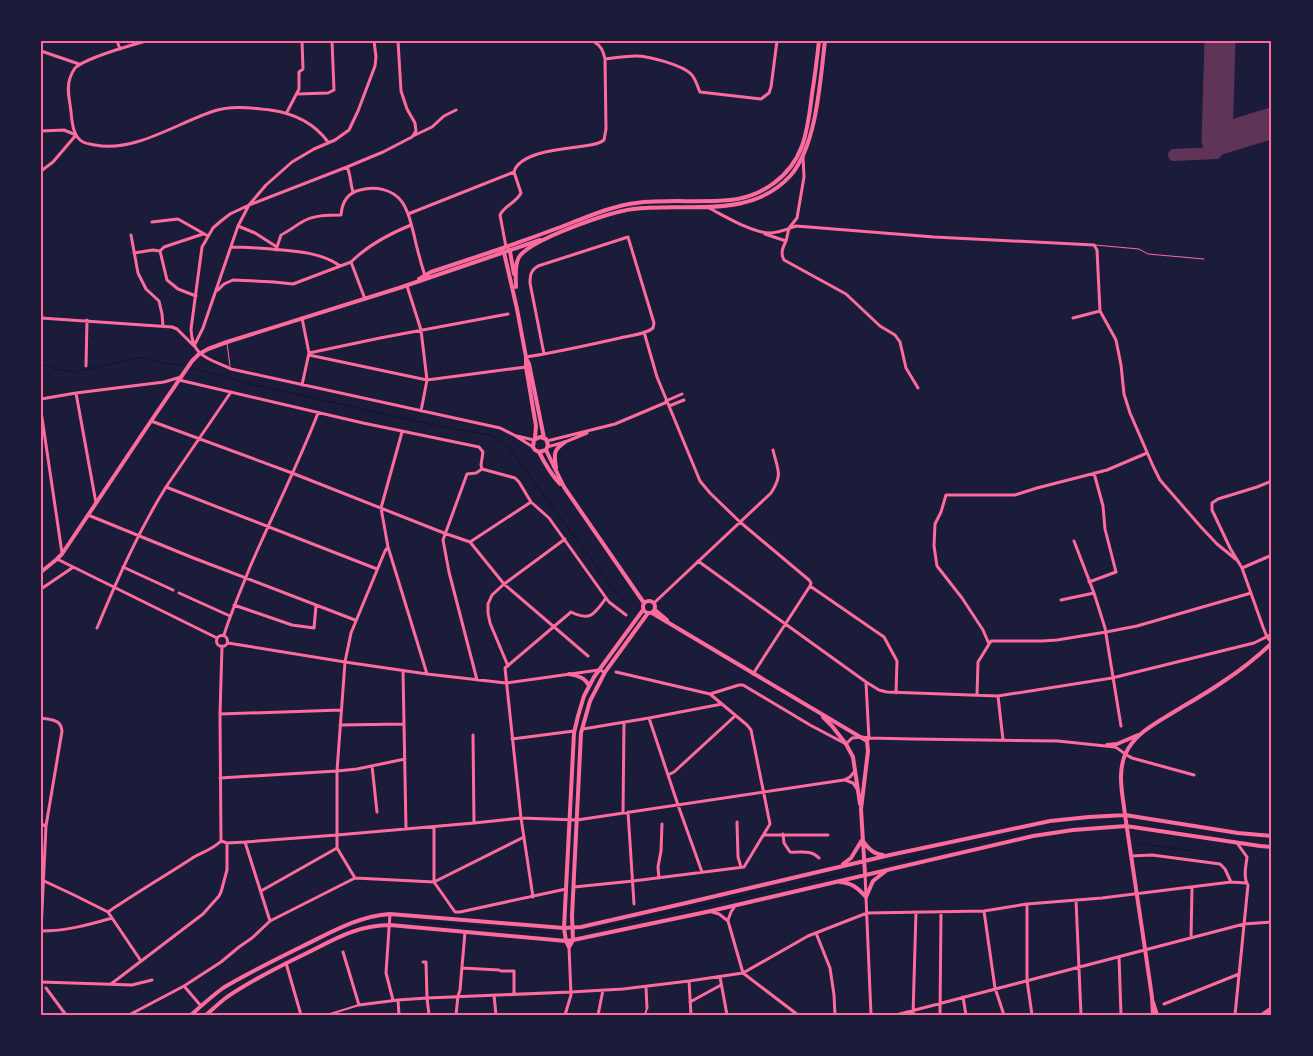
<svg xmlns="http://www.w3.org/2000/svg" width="1313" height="1056" font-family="'Fira Sans Condensed',sans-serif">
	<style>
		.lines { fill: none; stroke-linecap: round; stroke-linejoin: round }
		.stream { stroke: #12122b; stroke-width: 1 }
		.taxiway { stroke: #603358; stroke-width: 12 }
		.runway { stroke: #603358; stroke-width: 31 }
		.service { stroke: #ff6b9d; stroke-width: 1 }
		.pedestrian { stroke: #ff6b9d; stroke-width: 2 }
		.minor { stroke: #ff6b9d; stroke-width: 3 }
		.tertiary { stroke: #ff6b9d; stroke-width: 4 }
		.secondary { stroke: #ff6b9d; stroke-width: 4 }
		.neatline { fill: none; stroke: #ff6b9d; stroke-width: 2 }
	</style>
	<rect width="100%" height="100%" fill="#1b1b3a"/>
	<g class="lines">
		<path class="stream" d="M41 364 56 369 74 372 139 358H147L167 364 182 365
			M192 368 247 383 433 425 484 434 492 436 508 446 523 467 617 594 630 607
			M1027 832 1032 831
			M1138 843 1193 851
			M879 866 1020 833
			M411 921 557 933
			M582 932 855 871
			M200 1015 203 1012"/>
		<path class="taxiway" d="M1174 155 1216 153 1217 140"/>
		<path class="runway" d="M1220 41 1217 140 1272 123"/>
		<path class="service" d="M1095 245 1139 249 1148 254 1204 259
			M227 343 230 366"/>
		<path class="pedestrian" d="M327 1015 359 1005
			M645 1015 647 1008"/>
		<path class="minor" d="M117 41 120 49
			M146 41C129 46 87 57 75 68 73 71 71 75 70 78 66 89 70 101 71 112 72 122 73 137 83 142 87 144 91 144 95 145 134 153 177 123 214 111 232 105 251 108 270 110 293 113 314 123 328 142
			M398 41 401 91 407 109 415 123 416 131 412 137 383 152 347 167 249 205 230 214 221 221 213 228 202 247 191 329C192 357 208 358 231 369L500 428 514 435 533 447
			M41 51 79 64
			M605 59C615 58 626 56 636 56 649 56 682 65 691 74 696 79 697 86 700 92L761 99 769 93 771 87 777 41
			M297 94 328 93 334 90 332 41
			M287 112 299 89V72L303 69 302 41
			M41 131 64 130 76 135 53 162 41 171
			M413 136 432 127 444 116 456 110
			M347 167C351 175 350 183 353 192
			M707 207C725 216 750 232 769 233 779 233 788 229 796 226L934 237 1094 245 1097 250 1100 311 1116 340 1121 365 1124 394 1130 413 1153 466 1160 480 1201 527 1217 544 1238 561
			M408 214 514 172
			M152 222 178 219 208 236
			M238 226 255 233 277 247
			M765 234 786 241 789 228 797 218 804 177 803 157
			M131 235 138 273 146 289 159 301 162 314 163 326
			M786 241C783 247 780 253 784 260L846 294 880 326 895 335 900 342 906 368 918 388
			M231 247C244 247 257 248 271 249 294 251 321 252 340 266
			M506 247 500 215C505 205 516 203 521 193L514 172C519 153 560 149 577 147 586 145 597 146 604 140L606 129 605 59C603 50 601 46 593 41
			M276 250 281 235C289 231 295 226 302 222 313 215 328 215 341 215 342 202 347 193 360 190 375 186 393 189 402 202 409 211 411 224 414 235 417 249 421 263 425 276
			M160 251 167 280 178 289 196 296
			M134 253 153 250 160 251 164 247 203 234
			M351 262 365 299
			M407 286 421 330 427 380 421 411
			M218 290 224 284 233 280 274 282 293 284 351 262C368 245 389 234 411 225
			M41 309 42 318
			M41 318 172 327 177 329 194 346 203 328 238 226 249 205 266 185 292 162 314 149 335 140 349 130 358 111 375 66 376 57 374 41
			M1073 318 1100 311
			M644 332 657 377 700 481 710 493 740 522 809 580 811 583 810 586 884 637 897 661 896 693
			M309 353 380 338 508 314
			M309 355 427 380 526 367
			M526 357C558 352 589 345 620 338 630 335 645 335 653 328L654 323 628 237 538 266C531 270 530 275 530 283L544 354
			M86 366 87 320
			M179 380 363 423 479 447 483 452 481 465 482 469 515 478 519 482 531 502 549 518 609 602 626 615
			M302 385 309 353 302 318
			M76 393 96 503
			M41 399 76 393 164 382 181 377
			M666 401 682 394
			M669 406 684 400
			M41 411 62 553
			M151 421 292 473 444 533 470 542 504 584 588 656
			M517 436 534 440
			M547 441 615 424 667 402
			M547 447 565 442 587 433
			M1272 481 1257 487 1218 499 1212 503V510L1230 548 1242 568 1263 627 1267 637 1272 643
			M166 487 377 569
			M88 515 191 557 355 620
			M1074 541 1094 593 1105 628 1121 726
			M470 542 531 502
			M388 547 427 674
			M57 559 217 638
			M698 561 866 682 879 690 887 692 998 696 1112 678 1254 643 1272 634
			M123 567 173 590
			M1242 568 1272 555
			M1089 582 1116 572 1105 529 1103 506 1094 473
			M41 589 72 568
			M179 593 230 616
			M1061 600 1094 593
			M654 603 771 493C783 474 778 471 773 450
			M234 605 292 625 314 628 316 606
			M97 628C117 580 138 532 166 487L231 392
			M224 635C231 612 241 590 250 567 272 516 298 465 318 413
			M216.5 641a5.5 5.5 0 1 1 11 0a5.5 5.5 0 1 1-11 0Z
			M228 643 345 662 427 674 506 683 599 670 605 672
			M989 644 983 630 962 598 937 566 934 546 935 524 941 512 946 495H1015L1037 488 1107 470 1147 453
			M508 666 490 623 488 613V604L492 595 504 584 565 539
			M403 671 406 829
			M753 674 810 586
			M477 680 449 572 443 540 467 474 476 473 482 469
			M866 683 869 739
			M710 694 739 685H743L810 725 846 744 852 738 862 737 869 738 912 739 1058 741 1115 747C1121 750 1125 755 1132 758L1194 775
			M977 695 978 662 991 641H1042L1057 640 1106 632 1137 626 1251 593
			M998 696 1003 740
			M220 714 341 710
			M41 718C51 720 61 719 62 731L46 826 41 931
			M649 718 678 805 702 872
			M340 725 404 724
			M583 729 649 718 722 704
			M473 735 474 823
			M512 739 574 731
			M372 766 377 812
			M668 775 674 772 735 716
			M220 778 337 771 357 769 405 759
			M845 780 853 783 857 789
			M628 812 634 904
			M623 813 624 723
			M737 822 738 857 741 867
			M41 824 46 826
			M434 827V882L455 912H460L566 889
			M783 834 784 843 790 852C801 853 810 849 819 858
			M764 835H828
			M221 841 227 843 245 842 337 835 474 823 521 818 577 820 844 780 850 777 855 771
			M245 842 270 921
			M1131 856 1152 855 1220 864 1225 869 1231 882
			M865 874 871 1015
			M355 878 337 848V771L345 662 351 633 385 551 388 547 381 508 402 432
			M659 878 658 867 661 851 662 824
			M42 880 74 895 108 912 141 961
			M574 887 633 881 744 867 770 824 751 730 747 725 710 694 616 672
			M261 891 337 848
			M533 897 521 818 505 668 571 612C591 622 595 613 606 598
			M1076 900 1081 1015
			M1027 904V980L1032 1015
			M984 911 995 988 1004 1015
			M108 912C136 893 165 876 194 857 203 852 213 849 221 841L220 714 222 646
			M712 912 719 914 728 921 743 973 798 1015
			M390 914 386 973 393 1000
			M728 920 731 912 735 906
			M41 931C66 931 88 925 112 918
			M816 933 830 968 834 995 835 1015
			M1191 938 1192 888
			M343 952 359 1005 398 1000 427 998 571 992 623 989 689 981 743 973 808 936 867 913 984 911 1027 904 1102 898 1231 882 1246 883
			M1119 957 1121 1015
			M423 962H426L427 998 429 1015
			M286 963 301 1015
			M462 968 499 970
			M501 971H514V994
			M720 977 727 1015
			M689 981 691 1015
			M41 982 132 985 152 980
			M111 984 203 914 219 896 221 892 227 870V843
			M184 986 201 1006
			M646 987 647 1008
			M46 988 66 1015
			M494 995 496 1015
			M963 997 966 1015
			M398 1000 399 1015
			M690 1002 721 985
			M1164 1004 1239 974
			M129 1015 184 986 221 962 239 947 252 938 270 921 355 878 434 882 524 837
			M456 1015 458 996 460 990 465 932
			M565 1015 571 995 569 947
			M598 1015 603 990
			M896 1015 1244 924 1272 922
			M913 1015 916 912
			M940 1015 941 912
			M1235 1015 1248 885C1243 878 1246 866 1247 857L1237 843"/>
		<path class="tertiary" d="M419 279 431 272 503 248
			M41 572 57 559 62 554 151 421 192 361 199 354 208 349 227 342 399 288 540 240
			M569 674C578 676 585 677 589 686
			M1107 745 1117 744 1138 735
			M1125 815C1123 796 1117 774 1125 755 1134 732 1162 720 1182 707 1196 699 1211 690 1224 681 1241 670 1257 657 1272 643
			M569 947 566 941 564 928 574 733 578 716 584 696 594 677 643 610
			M569 947 573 940 572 916 581 733 590 701 605 672 648 613"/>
		<path class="secondary" d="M509 246 514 274
			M516 287C516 277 514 266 519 257 531 239 610 212 633 209 686 202 750 221 791 175 817 144 820 81 825 41
			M527 360 529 364 544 438
			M535 438 536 426 526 367V357L517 309 503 248C525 240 548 232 571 223 592 215 613 206 636 203 667 199 699 203 730 200 762 197 791 176 802 146 808 129 810 111 812 94 815 76 817 59 819 41
			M546 450 564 487 644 603
			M539 452 546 450 548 445 546 439 540 437 534 440 533 447 535 450 539 452C545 464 551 474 560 484
			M556 468C554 454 553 450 565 442
			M643 607a6 6 0 1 1 12 0a6 6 0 1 1-12 0Z
			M655 610 667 620
			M652 613 867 741 868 751 861 809 865 874
			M823 717 832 726 846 744 853 757 860 804
			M1125 815 1145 949 1152 997 1153 1015
			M843 864 851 858 862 840C868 848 873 854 883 855
			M840 882C852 883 858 888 866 897L873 881 887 870
			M1153 1002 1157 1015
			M191 1015C201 1006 212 996 223 988 248 973 275 960 301 947 330 933 358 916 390 914L564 928 581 927 686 903 890 855 1050 821 1089 817 1125 815 1238 833 1272 836
			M206 1015C213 1009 219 1003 227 997 252 980 280 966 307 953 335 939 358 925 390 925L566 941 573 940 711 911 1033 836 1073 830 1126 826 1260 846 1272 847
			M1262 1015 1272 1008"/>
	</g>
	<rect width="1313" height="1056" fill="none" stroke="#1b1b3a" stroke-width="85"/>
	<rect x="42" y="42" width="1228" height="972" class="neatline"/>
</svg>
